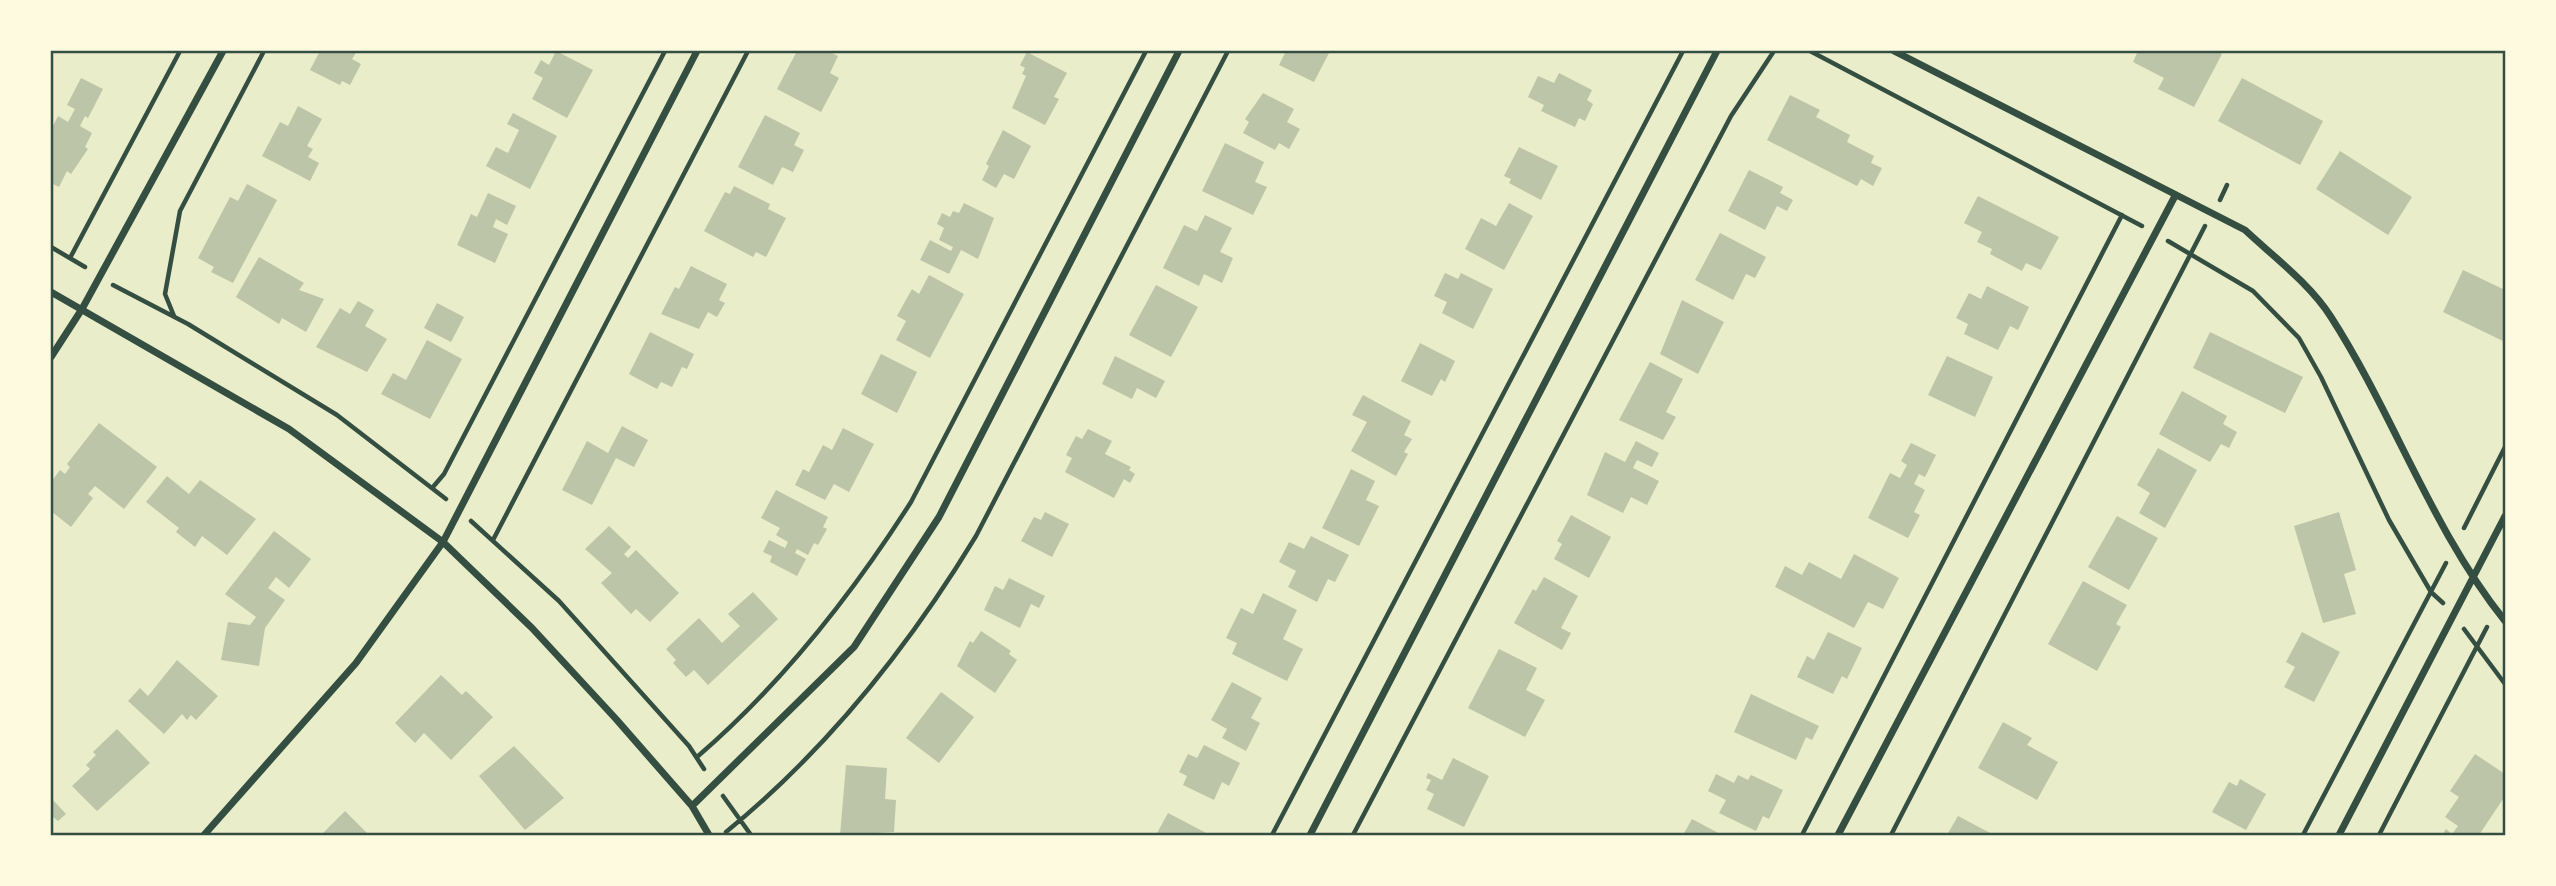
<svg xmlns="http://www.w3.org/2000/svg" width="2556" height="886" font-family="'Sofia Sans Condensed',sans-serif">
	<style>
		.building { fill: #bcc5a7 }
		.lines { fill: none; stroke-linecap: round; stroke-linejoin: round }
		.path { stroke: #344e41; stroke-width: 4.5 }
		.minor { stroke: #344e41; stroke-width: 7 }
		.neatline { fill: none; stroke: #344e41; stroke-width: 2.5 }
	</style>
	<rect width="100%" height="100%" fill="#e9edc9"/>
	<path class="building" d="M320 51H357L352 59 361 64 350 85 342 81 340 85 310 70Z
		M556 51 593 70 567 118 532 99 543 78 534 73 541 60 549 65Z
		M797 51H828L838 56 830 73 839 78 821 112 777 89Z
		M1286 51H1330L1314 82 1279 65Z
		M2138 51H2215L2222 54 2194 107 2158 89 2164 78 2133 62Z
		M1027 52 1067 73 1054 97 1059 99 1045 125 1012 108 1026 76 1022 74 1025 68 1020 65Z
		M1559 73 1592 90 1587 100 1593 104 1585 121 1579 118 1575 127 1541 111 1544 105 1528 97 1538 76 1554 83Z
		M81 78 103 89 88 118 85 116 80 126 92 133 85 147 88 149 71 174 67 171 59 187 51 183V130L58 116 68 122 75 109 67 105Z
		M2242 78 2323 121 2300 165 2218 121Z
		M1263 93 1294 109 1287 122 1300 129 1289 149 1279 143 1275 150 1243 133 1249 122 1245 119Z
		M1790 95 1820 110 1816 117 1850 135 1847 142 1874 156 1871 163 1882 168 1873 186 1861 179 1857 186 1767 140Z
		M298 106 322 119 307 146 313 149 308 157 319 163 310 181 262 156 280 122 288 126Z
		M513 113 557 136 530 189 486 166 496 147 508 153 519 130 507 124Z
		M765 115 800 133 794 145 804 150 793 172 782 167 773 185 738 167Z
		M1003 130 1031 146 1014 179 1004 174 996 188 982 180 989 166 986 164Z
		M1225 143 1264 162 1255 182 1267 187 1253 215 1202 191Z
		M1519 147 1558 166 1541 200 1509 183 1511 179 1504 176Z
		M2340 151 2412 197 2388 235 2316 189Z
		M1749 170 1783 187 1780 193 1793 200 1787 211 1777 206 1765 230 1728 211Z
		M247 184 277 200 233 283 211 272 214 267 198 258 230 197 238 201Z
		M734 186 770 204 768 209 786 218 766 257 756 252 753 257 704 231 725 192 730 194Z
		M488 193 516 206 507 225 496 219 493 227 508 234 495 263 457 245 471 214 477 217Z
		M1978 196 2059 237 2041 270 2026 263 2022 271 1990 254 1992 249 1977 242 1982 232 1964 223Z
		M964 203 994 218 978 259 961 250 949 274 920 260 930 240 951 251 953 247 939 240 944 228 937 224 942 213 950 217 953 211 959 213Z
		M1509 203 1533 216 1504 270 1465 249 1481 218 1496 226Z
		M1205 215 1232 228 1220 252 1233 258 1222 283 1204 274 1199 286 1163 268 1184 225 1197 231Z
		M1720 233 1766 257 1755 278 1746 274 1733 300 1695 280Z
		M259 257 304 283 299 290 324 299 306 332 282 318 279 324 236 297Z
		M691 266 727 284 719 300 725 303 717 317 708 312 699 329 661 314 675 287 679 289Z
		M2463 270 2505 290V342L2443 312Z
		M1445 273 1458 279 1461 273 1493 289 1473 329 1442 313 1447 302 1434 296Z
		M929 275 964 294 930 358 896 340 906 321 897 316 912 289 919 294Z
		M1156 285 1198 307 1171 357 1129 335Z
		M1987 286 2029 307 2018 330 2010 326 1998 350 1964 334 1968 324 1956 318 1969 293 1981 299Z
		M1682 300 1724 322 1698 374 1660 354Z
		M358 301 374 310 365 326 387 339 367 372 316 347 340 308 350 314Z
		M437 303 464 317 451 342 424 328Z
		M650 332 694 354 687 369 682 367 672 387 661 382 657 389 629 374Z
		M2210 332 2303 377 2285 413 2193 368Z
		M427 340 462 359 430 419 381 394 393 373 406 380Z
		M1420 343 1455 361 1445 382 1441 379 1432 396 1401 381Z
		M881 354 917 372 897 413 861 394Z
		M1115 356 1165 381 1156 398 1137 388 1132 399 1102 384Z
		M1947 356 1993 377 1975 417 1928 395Z
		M1650 362 1683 379 1666 412 1676 417 1663 440 1619 420Z
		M2182 391 2227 416 2223 424 2237 432 2229 448 2221 444 2210 462 2159 434Z
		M1363 395 1411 421 1404 435 1412 439 1404 452 1408 454 1396 476 1351 451 1367 422 1352 415Z
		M99 423 157 467 124 509 95 486 88 494 93 498 71 527 51 511V482L60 470 65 474 70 467 67 464Z
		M622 426 648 440 634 467 616 458 592 505 562 490 587 441 608 453Z
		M843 428 874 444 849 492 834 484 825 500 795 485 803 469 809 472 823 445 832 450Z
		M1088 429 1112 441 1105 454 1131 467 1129 470 1135 474 1130 483 1124 479 1114 498 1065 472 1072 458 1066 455 1076 436 1082 439Z
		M1636 441 1659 453 1652 467 1637 460 1633 468 1659 481 1647 505 1631 497 1623 513 1587 495 1605 452 1625 462Z
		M1911 443 1936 455 1925 477 1919 474 1914 484 1925 490 1914 512 1920 515 1908 538 1868 518 1890 473 1900 478 1907 465 1901 461Z
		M2158 448 2197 470 2165 528 2139 513 2150 493 2137 485Z
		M1351 469 1375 481 1366 500 1379 506 1359 546 1322 528Z
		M167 476 189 494 200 480 256 519 227 555 202 536 195 547 176 532 179 528 146 502Z
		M776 490 828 517 823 527 827 529 818 545 814 543 808 555 797 549 795 553 806 559 797 576 770 562 772 556 763 552 769 540 785 548 788 542 776 535 780 528 761 518Z
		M1045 512 1069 524 1052 557 1021 541 1034 517 1041 520Z
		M2339 512 2356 570 2344 574 2356 614 2323 623 2294 526Z
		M1571 515 1611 537 1589 578 1554 559 1562 544 1557 541Z
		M2117 516 2158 538 2129 590 2088 567Z
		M609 526 631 547 624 554 628 558 636 550 679 593 650 622 636 609 631 614 601 583 612 573 585 549Z
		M274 531 311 559 289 588 276 577 268 588 285 600 265 628 259 666 221 660 228 622 250 625 256 617 225 594Z
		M1311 536 1349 555 1335 582 1328 579 1317 602 1288 587 1296 571 1279 562 1289 542 1304 549Z
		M1854 554 1899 578 1883 609 1868 602 1854 628 1775 587 1785 566 1802 575 1809 562 1841 579Z
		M1544 577 1578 596 1561 628 1571 633 1562 650 1514 623 1533 589 1536 591Z
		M1009 578 1045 596 1039 608 1031 604 1020 628 984 610 995 586 1003 590Z
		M2083 581 2127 605 2116 624 2121 627 2097 671 2048 644Z
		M753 592 778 619 708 685 694 670 686 677 673 663 676 660 666 649 699 618 722 643 740 626 728 614Z
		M1263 593 1297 610 1283 639 1303 649 1287 681 1232 654 1237 643 1226 638 1241 608 1253 614Z
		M981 631 1011 651 1009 654 1017 660 995 693 957 666 970 641 973 643Z
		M1828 632 1862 648 1847 679 1842 676 1833 694 1797 677 1807 656 1814 660Z
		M2302 632 2340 652 2314 702 2284 687 2295 667 2286 662Z
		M1499 649 1537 668 1526 690 1545 700 1525 737 1468 708Z
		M177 660 218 696 196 720 191 715 187 720 182 714 164 734 128 701 140 688 148 696Z
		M441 675 462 695 466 691 493 717 451 760 424 733 415 743 395 723Z
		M1232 682 1262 698 1251 718 1260 723 1246 751 1222 738 1227 729 1211 720Z
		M941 692 974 717 939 763 906 738Z
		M1751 694 1819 726 1812 740 1806 737 1796 760 1734 732Z
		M2003 722 2032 738 2027 745 2058 762 2037 800 1978 768Z
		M117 729 150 763 97 811 72 786 90 769 86 765 96 755 93 752Z
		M1204 745 1240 763 1229 786 1222 782 1214 800 1183 785 1187 776 1179 772 1188 754 1197 758Z
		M514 746 564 798 525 830 479 776Z
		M2475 754 2505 774V796L2479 835H2442L2446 829 2452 834 2458 826 2445 817 2459 797 2450 791Z
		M1453 758 1489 776 1464 827 1427 809 1434 794 1426 790 1431 780 1426 778 1428 773 1442 780Z
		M846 765 887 768 885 799 896 800 894 832 840 835Z
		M1716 774 1734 783 1738 775 1748 780 1751 775 1783 790 1769 819 1763 816 1756 831 1719 813 1726 800 1708 791Z
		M2240 779 2266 794 2246 830 2212 812 2229 782 2237 786Z
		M51 798 66 814 58 821 53 817 51 819Z
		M345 811 369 835H321Z
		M1168 813 1210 835H1156Z
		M1958 816 1994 835H1947Z
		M1692 819 1722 835H1683Z"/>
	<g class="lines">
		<path class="path" d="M1810 51 2142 226
			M2220 200 2227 185
			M2168 241 2253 291 2299 338 2321 377 2389 520 2431 592 2443 603
			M51 247 85 267
			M70 258 180 51
			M113 285 188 324 337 415 446 499
			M174 316 165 294 180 211 264 51
			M433 487 444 474 665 51
			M471 521 559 601 689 746 704 769
			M2464 528 2505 447
			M493 540 748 51
			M2464 629 2505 684
			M697 757C782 684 851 596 911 502L1146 51
			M723 796 751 835
			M726 832C828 749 908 648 976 536L1228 51
			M1272 835 1683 51
			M1353 835 1731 116 1774 51
			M1802 835 2122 215
			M1891 835 2205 226
			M2303 835 2446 563
			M2379 835 2487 627"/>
		<path class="minor" d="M1894 51 2245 230C2274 257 2310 284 2331 317 2394 415 2432 530 2505 621
			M51 292 289 429 443 542 532 628 616 719 692 806 709 835
			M51 357 82 309 223 51
			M692 806 854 647 939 517 1179 51
			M204 835 356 663 443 542 697 51
			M1310 835 1717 51
			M1838 835 2175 196
			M2339 835 2505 516"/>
	</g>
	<rect width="2556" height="886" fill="none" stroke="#fefae0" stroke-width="105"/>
	<rect x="52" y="52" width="2452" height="782" class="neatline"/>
</svg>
